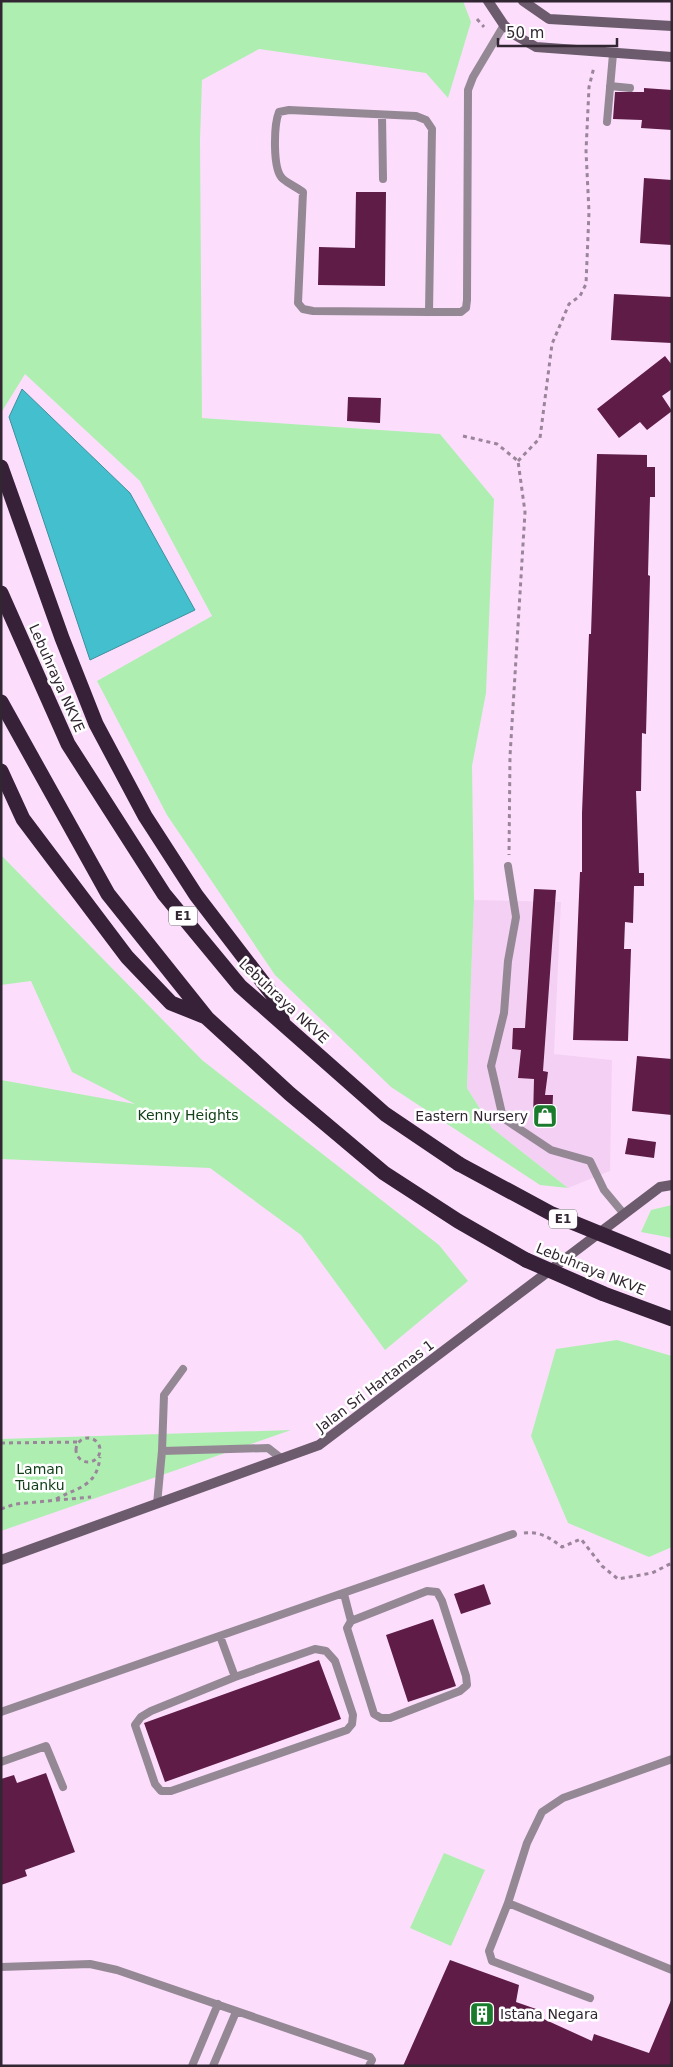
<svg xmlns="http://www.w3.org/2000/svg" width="673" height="2067" font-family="'DejaVu Sans',sans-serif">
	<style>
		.built { fill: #f4d1f4 }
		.green { fill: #aeefb1 }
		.water { fill: #43bfcd; stroke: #3e919e }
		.building { fill: #5e1c46 }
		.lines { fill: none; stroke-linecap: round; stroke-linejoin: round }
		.path { stroke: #9a859a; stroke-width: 3; stroke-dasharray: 4 4; stroke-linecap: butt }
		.lane { stroke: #958895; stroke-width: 8 }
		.secondary { stroke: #6c5b6c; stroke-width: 10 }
		.highway { stroke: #372138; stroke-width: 15 }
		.highway-bridge { stroke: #372138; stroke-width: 15 }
		.labels { text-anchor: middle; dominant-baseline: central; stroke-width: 5; stroke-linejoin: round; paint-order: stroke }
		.shield { fill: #fff; stroke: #6f6770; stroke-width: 1 }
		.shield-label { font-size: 12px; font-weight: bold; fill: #312632 }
		.street-label { font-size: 14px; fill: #312632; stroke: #fff }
		.park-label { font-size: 14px; fill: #124018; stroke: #fff }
		.poi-label { font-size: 14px; fill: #312632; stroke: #fff; text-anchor: end }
	</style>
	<rect width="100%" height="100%" fill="#fcdefc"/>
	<path class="built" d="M474 900 561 902 554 1054 612 1060 610 1171 568 1188 492 1128 467 1088Z"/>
	<path class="green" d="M1 1H463L471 22 448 98 426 73 259 49 202 80 200 140 202 418 440 434 494 499 486 693 472 766 474 900 467 1088 492 1128 568 1188 540 1185 391 1087 275 975 167 815 97 681 212 616 140 481 25 374 1 413Z
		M1 855 202 1060 439 1245 468 1281 385 1350 301 1235 210 1168 1 1159V1080L135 1104 72 1072 31 981 1 985Z
		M672 1205V1238L641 1232 651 1210Z
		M617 1340 672 1356V1547L649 1557 568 1523 531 1436 556 1349Z
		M291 1430 1 1531V1439Z
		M444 1853 485 1870 451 1946 410 1928Z"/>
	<path class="water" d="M22 389 130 493 195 610 90 660 9 417Z"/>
	<path class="building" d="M644 88 672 90V130L641 128 642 120 613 119 615 92H644Z
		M644 178 672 180V245L640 243Z
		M356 192H386L385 286 318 285 319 247 355 248Z
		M614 294 672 297V343L611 340Z
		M665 356 672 365V389L662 396 672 411 647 430 640 422 619 438 597 409Z
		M348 397 381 398 380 423 347 421Z
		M597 454 647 455V467H655V497H650L648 575 650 576 646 734 642 733 641 791H636L639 873H644V886H634L633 923 625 922 624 949H631L628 1041 573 1040 580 872H582V813L589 634H591Z
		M534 889 556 890 543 1071 548 1072 545 1095H553L552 1120 533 1119 534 1079 518 1078 521 1050 512 1049 513 1028H525Z
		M637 1056 672 1059V1115L632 1111Z
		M628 1138 656 1142 654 1158 625 1154Z
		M484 1584 491 1604 461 1614 454 1594Z
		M433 1619 456 1686 408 1702 386 1635Z
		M319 1660 341 1719 165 1782 144 1723Z
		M46 1773 75 1852 25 1870 27 1876 1 1885V1779L14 1775 17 1783Z
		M450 1960 519 1985 516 2002 539 2010 537 2016 592 2041 594 2034 649 2053 672 1998V2066H403Z"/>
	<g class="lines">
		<path class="path" d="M477 19 484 27
			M463 436 497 444 518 461 525 512 510 756 509 855
			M518 461 540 438 552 344 569 304 580 296 586 284 589 212 586 151 589 87 594 67
			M76 1450a12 12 0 1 1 24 0a12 12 0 1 1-24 0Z
			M1 1443 79 1442
			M56 1499C79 1487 97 1486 100 1457
			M1 1509 15 1504 91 1497
			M524 1533C540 1531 550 1538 562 1547L581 1539 602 1566 618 1579 652 1573 672 1563"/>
		<path class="lane" d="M610 86 630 88
			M289 110 416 116 426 120 432 129 429 312 313 311 303 309 298 303 303 192C296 187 289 184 283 179 272 170 274 124 279 112Z
			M382 115 383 179
			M607 122 613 54
			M429 312H461L466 308 467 300 468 90 473 77 504 25
			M508 866 516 917 508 961 504 1013 491 1066 503 1118 551 1150 590 1161 604 1190 624 1214
			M162 1451 164 1395 183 1369
			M157 1504 162 1451 268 1448 282 1459
			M344 1594 351 1621 347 1628 374 1714 381 1718H390L460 1691 467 1685 466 1676 442 1601 437 1592 427 1591 351 1621
			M220 1636 235 1677
			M315 1649 326 1651 335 1661 353 1715 352 1724 347 1730 171 1791H161L155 1784 135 1725 141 1717 151 1711 235 1677Z
			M1 1712 513 1534
			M1 1762 46 1746 63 1787
			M508 1903 672 1970
			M1 1967 90 1964 117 1970 370 2057 372 2060 369 2066
			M590 1998 492 1961 489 1951 508 1903 527 1843 542 1812 563 1798 672 1759
			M192 2066 218 2004
			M213 2066 236 2012"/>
		<path class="secondary" d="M488 1 504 25 515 35 536 47 672 57
			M523 1 549 19 672 26
			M1 1560 319 1445 660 1187 672 1185"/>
		<path class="highway" d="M1 467 62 638 96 724 145 816 196 895 278 1002 283 1023
			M1 593 68 744 164 894 240 986 385 1114 459 1164
			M1 702 108 894 207 1018 290 1094 384 1173 458 1221 526 1260
			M1 771 23 819 127 957 171 1003 206 1017"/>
		<path class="highway-bridge" d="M459 1164 552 1214 672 1263
			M526 1260 604 1294 672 1319"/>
	</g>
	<defs>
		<symbol id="shop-square" viewBox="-11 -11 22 22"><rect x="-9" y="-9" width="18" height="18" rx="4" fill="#1b7b2c" stroke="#fff"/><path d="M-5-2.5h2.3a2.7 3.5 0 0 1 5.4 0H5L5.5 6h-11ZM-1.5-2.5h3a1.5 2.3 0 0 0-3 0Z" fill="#fff"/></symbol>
		<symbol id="building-square" viewBox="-11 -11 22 22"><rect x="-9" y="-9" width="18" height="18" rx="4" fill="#1b7b2c" stroke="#fff"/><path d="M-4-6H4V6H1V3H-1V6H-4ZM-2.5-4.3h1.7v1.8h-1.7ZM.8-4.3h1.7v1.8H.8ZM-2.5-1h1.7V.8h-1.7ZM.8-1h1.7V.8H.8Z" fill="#fff"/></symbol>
	</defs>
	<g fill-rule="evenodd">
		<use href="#shop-square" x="531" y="1102" width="28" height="28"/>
		<use href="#building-square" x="468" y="2000" width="28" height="28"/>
	</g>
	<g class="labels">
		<g class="shield">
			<rect x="169" y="906.5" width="28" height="19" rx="4"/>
			<rect x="549" y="1209.5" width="28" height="19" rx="4"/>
		</g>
		<g class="shield-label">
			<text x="183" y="916">E1</text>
			<text x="563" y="1219">E1</text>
		</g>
		<g class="street-label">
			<text transform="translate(57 678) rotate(66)">Lebuhraya NKVE</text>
			<text transform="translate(284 1001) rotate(43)">Lebuhraya NKVE</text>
			<text transform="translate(591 1269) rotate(22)">Lebuhraya NKVE</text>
			<text transform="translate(375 1386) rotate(-37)">Jalan Sri Hartamas 1</text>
		</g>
		<g class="park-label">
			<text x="188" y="1115">Kenny Heights</text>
			<text x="40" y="1469">Laman<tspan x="40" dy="16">Tuanku</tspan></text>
		</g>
		<g class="poi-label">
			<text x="528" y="1116">Eastern Nursery</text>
			<text x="500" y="2014" text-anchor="start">Istana Negara</text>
		</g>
	</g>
	<rect width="673" height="2067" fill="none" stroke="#312632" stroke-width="5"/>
	<path d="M498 38v8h119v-8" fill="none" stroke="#312632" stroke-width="2.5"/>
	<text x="506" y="38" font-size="15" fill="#312632" stroke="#ffffff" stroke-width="4" paint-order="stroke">50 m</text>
</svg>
